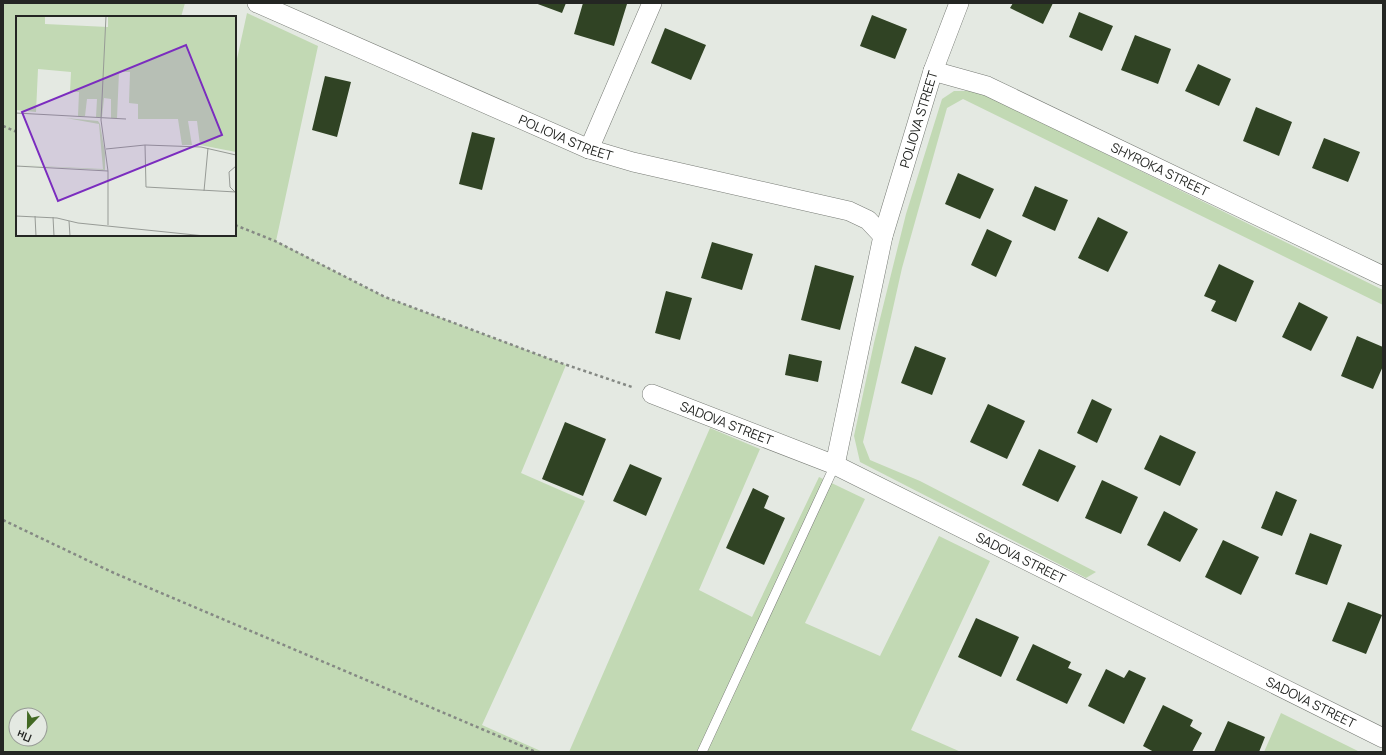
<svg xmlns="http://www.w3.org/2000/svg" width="1386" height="755" font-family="Manrope,sans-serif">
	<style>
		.green { fill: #c2d9b4; fill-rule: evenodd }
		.building { fill: #304324 }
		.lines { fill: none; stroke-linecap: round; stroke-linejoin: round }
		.service-casing { stroke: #777b75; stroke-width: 10 }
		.minor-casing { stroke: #777b75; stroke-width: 20 }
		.path { stroke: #858984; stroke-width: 2.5; stroke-dasharray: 3 3; stroke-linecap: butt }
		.service { stroke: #fff; stroke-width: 9 }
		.minor { stroke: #fff; stroke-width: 19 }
		.labels { text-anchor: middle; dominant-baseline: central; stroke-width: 4; stroke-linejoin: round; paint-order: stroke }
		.street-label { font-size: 13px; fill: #242623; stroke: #e4e9e2 }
		.inset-road { fill: none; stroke: #979b96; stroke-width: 1 }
		.view { fill: #7b2cbf; fill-opacity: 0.15; stroke: #7b2cbf; stroke-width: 2 }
		.inset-edge { fill: none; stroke: #242623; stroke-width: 2 }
	</style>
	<rect width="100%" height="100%" fill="#e4e9e2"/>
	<path class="green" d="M3 3H185L181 17H17V235H235V68L247 13 318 46 276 241 385 297 566 365 521 473 585 501 482 725 543 752H3ZM16 715H40V739H16Z
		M954 91H978L1383 290V305L963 99 947 108 902 268 863 442 870 460 920 481 1096 572 1086 578 860 462 854 436 874 343 906 214 942 99Z
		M710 428 760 449 699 590 752 617 819 477 865 499 805 623 880 656 939 536 990 561 911 730 961 752H569Z
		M1281 713 1360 752H1264Z"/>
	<path class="building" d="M535 3H566L562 13Z
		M583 3 627 4 614 46 574 34Z
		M1013 3H1053L1043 24 1010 8Z
		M1079 12 1113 26 1102 51 1069 37Z
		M872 15 907 29 895 59 860 46Z
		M665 28 706 45 691 80 651 63Z
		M1135 35 1171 49 1158 84 1121 70Z
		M1198 64 1231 79 1219 106 1185 91Z
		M325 76 351 82 337 137 312 130Z
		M1256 107 1292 122 1279 156 1243 141Z
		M472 132 495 138 482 190 459 184Z
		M1324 138 1360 152 1348 182 1312 168Z
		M958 173 994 189 980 219 945 204Z
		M1035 186 1068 200 1055 231 1022 216Z
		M1098 217 1128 232 1108 272 1078 258Z
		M987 229 1012 241 996 277 971 265Z
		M712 242 753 254 742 290 701 278Z
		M1219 264 1254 281 1236 322 1211 311 1216 301 1204 296Z
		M815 265 854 276 840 330 801 320Z
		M666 291 692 298 680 340 655 333Z
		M1299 302 1328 317 1311 351 1282 337Z
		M1357 336 1383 347V366L1373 389 1341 376Z
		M915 346 946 358 932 395 901 383Z
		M789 354 822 361 818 382 785 375Z
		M1092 399 1112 409 1097 443 1077 433Z
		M988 404 1025 421 1007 459 970 442Z
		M565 422 606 439 583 496 542 479Z
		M1160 435 1196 452 1180 486 1144 469Z
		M1039 449 1076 466 1058 502 1022 485Z
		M630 464 662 478 646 516 613 501Z
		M1102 480 1138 497 1121 534 1085 518Z
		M753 488 769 496 764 508 785 518 764 565 726 548Z
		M1276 491 1297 500 1282 536 1261 528Z
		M1164 511 1198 529 1180 562 1147 545Z
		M1310 533 1342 545 1327 585 1295 574Z
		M1223 540 1259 557 1241 595 1205 577Z
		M1348 602 1382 615 1366 654 1332 641Z
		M976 618 1019 637 1001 677 958 657Z
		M1033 644 1071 662 1068 668 1082 674 1067 704 1016 680Z
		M1106 669 1124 678 1129 670 1146 678 1124 724 1088 706Z
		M1163 705 1193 720 1190 726 1202 733 1192 752H1154L1143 746Z
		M1228 721 1265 737 1259 752H1214Z"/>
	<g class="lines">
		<defs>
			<path id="service" d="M702 752 835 465"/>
			<g id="minor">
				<path id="s1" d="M257 3 589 149 633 162 849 211 868 220 883 236"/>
				<path id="s2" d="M933 71 987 86 1383 276"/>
				<path d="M589 149 652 3"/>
				<path id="s3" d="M652 394 835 465 1383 738"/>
				<path id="s4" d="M835 465 883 236 933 71 959 3"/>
			</g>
		</defs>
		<use href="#service" class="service-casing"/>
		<use href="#minor" class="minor-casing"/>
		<path class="path" d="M3 126 17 132
			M235 225 275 241 385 297 555 361 632 387
			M3 520 114 573 536 752"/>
		<use href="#service" class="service"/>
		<use href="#minor" class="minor"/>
	</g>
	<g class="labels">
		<g class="street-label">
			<text stroke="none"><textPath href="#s4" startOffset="356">POLIOVA STREET</textPath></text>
			<text stroke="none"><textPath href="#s1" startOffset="337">POLIOVA STREET</textPath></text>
			<text stroke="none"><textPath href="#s2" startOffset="248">SHYROKA STREET</textPath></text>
			<text stroke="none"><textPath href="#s3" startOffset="80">SADOVA STREET</textPath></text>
			<text stroke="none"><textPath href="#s3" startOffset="404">SADOVA STREET</textPath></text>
			<text stroke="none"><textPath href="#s3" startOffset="728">SADOVA STREET</textPath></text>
		</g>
	</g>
	<g transform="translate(16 16)">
		<rect width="220" height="220" fill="#e4e9e2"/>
		<path d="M0 0H29V8L92 11V0H220V136L184 129 181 105H172L176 129H166L162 103H122V88L113 87 114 56H103L101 102H95V83L88 82 86 101H80L81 83H71L69 100H62L63 76H54L55 56 22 53 20 96 0 94ZM50 102 82 105 84 108 89 137V154L0 149 87 153 83 108Z" fill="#c2d9b4"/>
		<path class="inset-road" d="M90 0 85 104 92 155V209M0 97 110 103M129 129 130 171 220 176M90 133 129 129 185 131 220 139M0 150 92 155M188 175 192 132M219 176 214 171 213 156 220 150M0 200 41 202 62 207 189 220M19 200 20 220M37 201 38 220M53 205 54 220"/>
		<path class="view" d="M170 29 206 119 42 185 6 96Z"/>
		<rect width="220" height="220" class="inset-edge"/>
	</g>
	<rect width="1386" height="755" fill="none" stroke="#242623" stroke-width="8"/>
	<g transform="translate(28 727) rotate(202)"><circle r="19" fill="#e4e9e2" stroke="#979b96"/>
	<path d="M0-3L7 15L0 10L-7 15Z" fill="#426923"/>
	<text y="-6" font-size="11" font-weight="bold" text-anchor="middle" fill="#242623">Пн</text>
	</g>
</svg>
